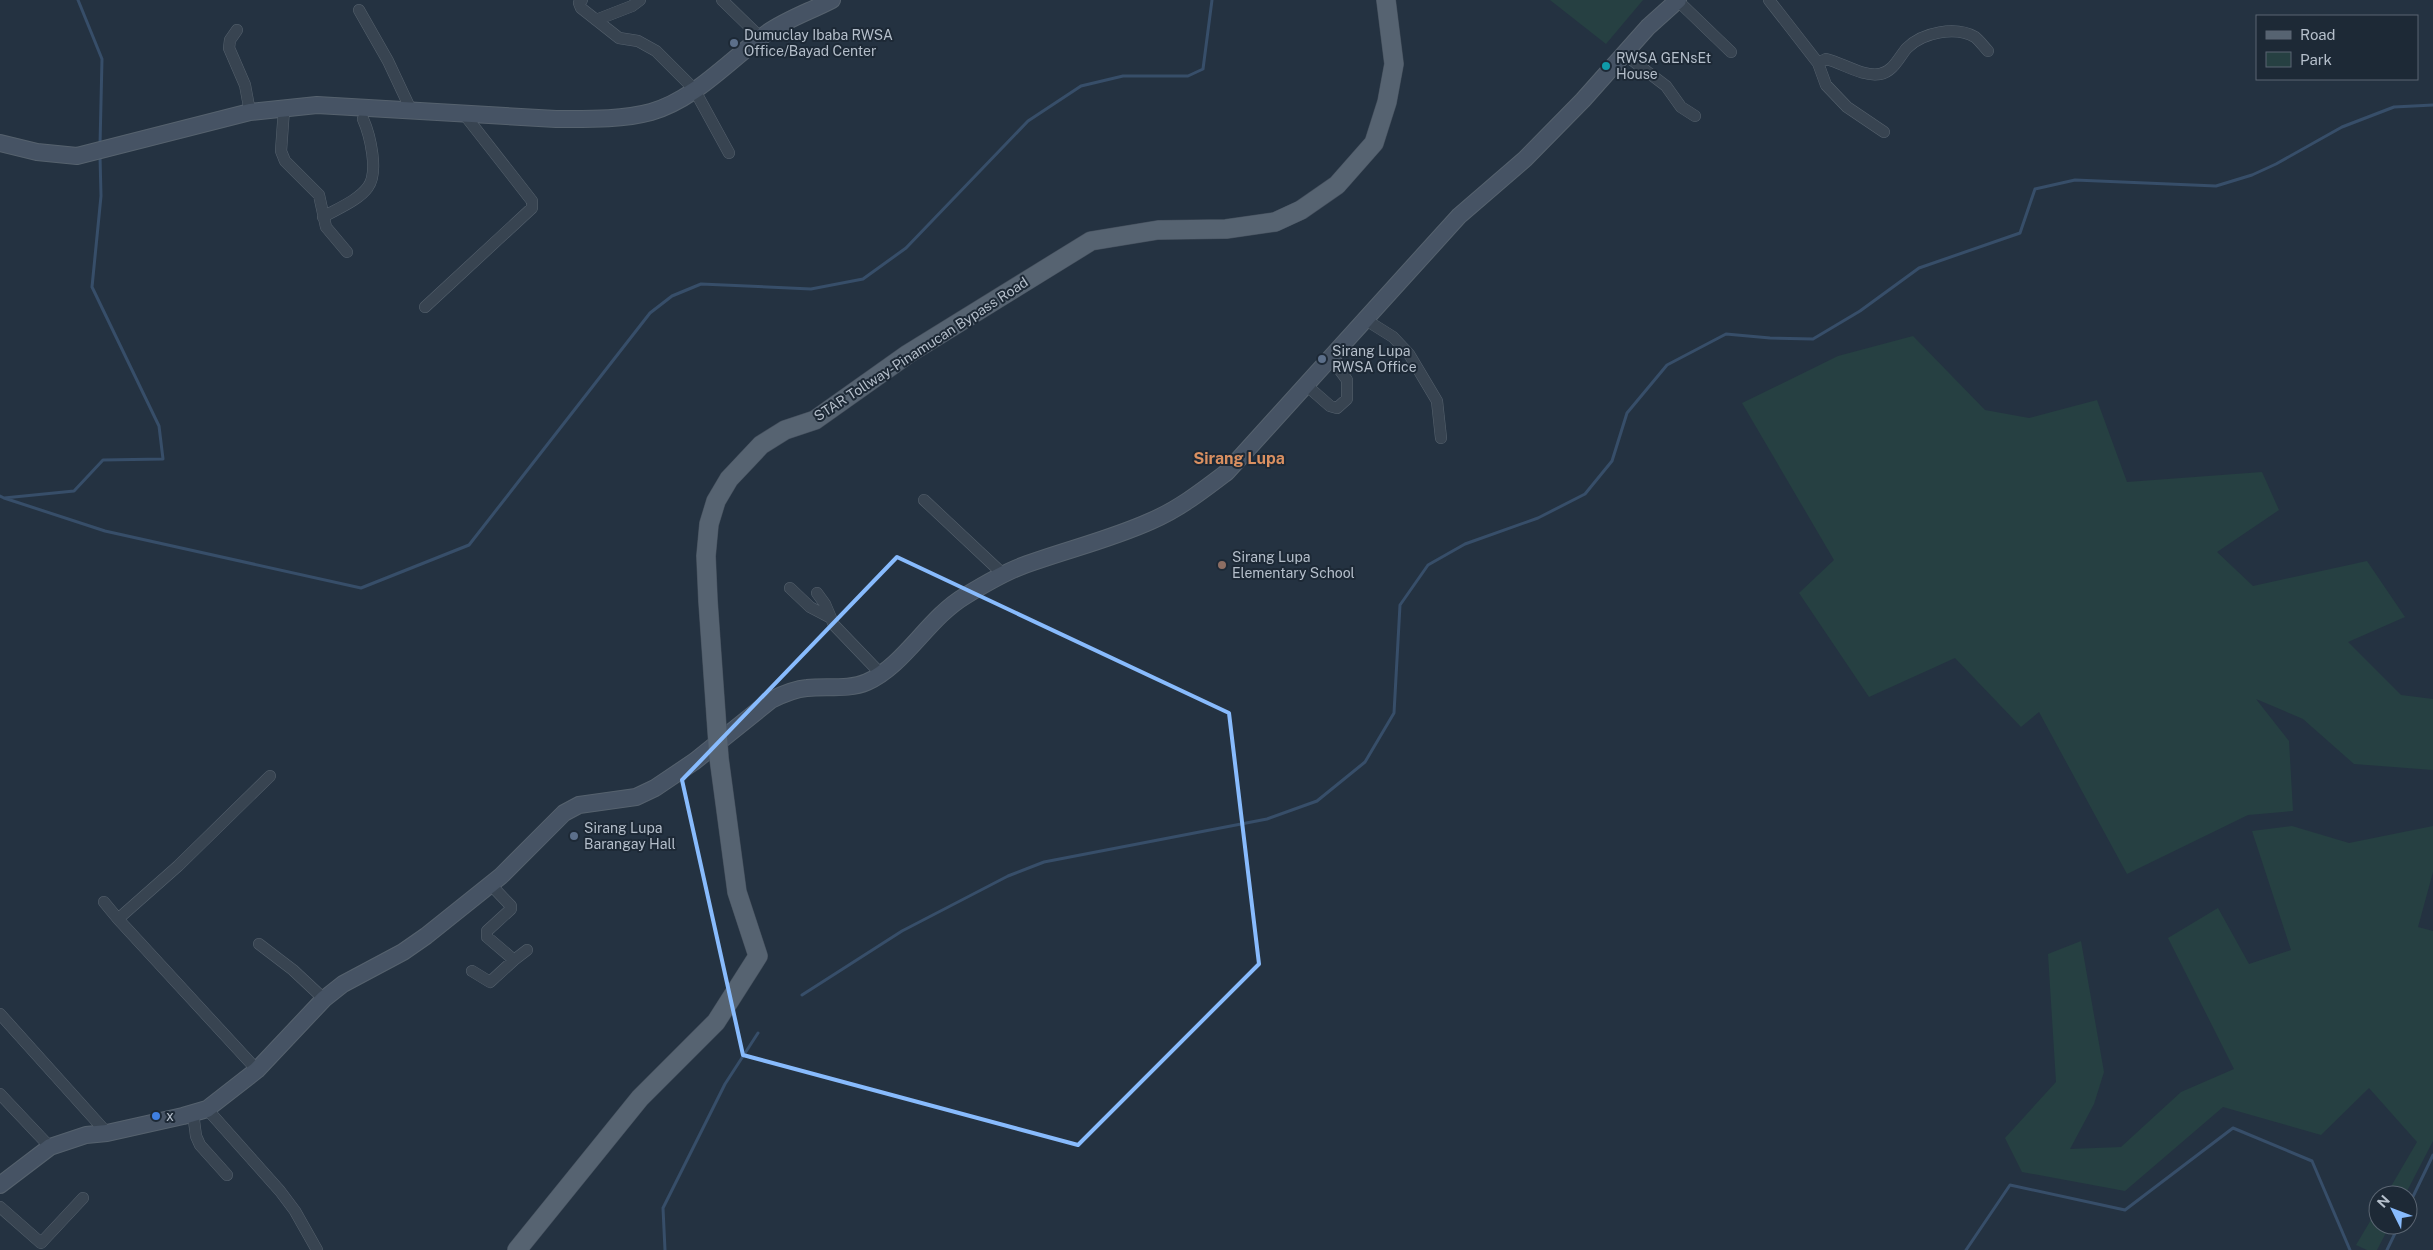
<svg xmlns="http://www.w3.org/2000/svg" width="2433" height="1250" font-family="'Public Sans',sans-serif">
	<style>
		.green { fill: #264042 }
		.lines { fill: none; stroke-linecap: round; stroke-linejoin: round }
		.stream { stroke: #374e69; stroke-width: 3 }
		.street-casing { stroke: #56626e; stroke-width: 12 }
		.secondary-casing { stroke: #56626e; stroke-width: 18 }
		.primary-casing { stroke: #424d5a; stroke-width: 20 }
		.street { stroke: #384451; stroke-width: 11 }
		.secondary { stroke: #465364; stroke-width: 16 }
		.primary { stroke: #566371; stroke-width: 19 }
		.marked { fill: none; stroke: #88bbfd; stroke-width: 4; stroke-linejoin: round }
		.service-dot { fill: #5c6f8a; stroke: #1d2936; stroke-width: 2 }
		.culture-dot { fill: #0f9aa8; stroke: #1d2936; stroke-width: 2 }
		.education-dot { fill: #8d6e63; stroke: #1d2936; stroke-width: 2 }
		.shop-dot { fill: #3f7fe0; stroke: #1d2936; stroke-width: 2 }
		.labels { text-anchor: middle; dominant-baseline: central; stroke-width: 4; stroke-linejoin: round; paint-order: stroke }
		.poi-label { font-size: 14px; fill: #b5bfcb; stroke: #1d2936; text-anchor: start }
		.street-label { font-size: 14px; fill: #b5bfcb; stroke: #1d2936 }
		.quarter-label { font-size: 16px; font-weight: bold; fill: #da9061; stroke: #1d2936 }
	</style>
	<rect width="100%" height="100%" fill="#243241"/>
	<path class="green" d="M1550 0H1643L1606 44Z
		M1913 336 1985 410 2029 418 2097 400 2127 482 2262 472 2279 510 2217 552 2253 586 2367 561 2405 617 2348 642 2401 695 2433 699V770L2354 764 2303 719 2256 699 2289 741 2293 811 2248 815 2127 874 2039 712 2021 727 1955 658 1869 697 1799 593 1834 560 1742 403 1838 356Z
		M2292 826 2349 843 2433 826V872L2418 927 2433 931V1141L2405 1195H2386L2417 1142 2369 1088 2321 1135 2223 1107 2125 1191 2022 1172 2005 1138 2056 1082 2048 954 2081 941 2104 1072 2094 1104 2070 1149 2121 1147 2181 1092 2234 1069 2168 938 2218 908 2249 964 2291 950 2252 831Z
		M2378 1208V1225H2390L2377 1250H2367L2356 1245Z"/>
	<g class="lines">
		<path class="stream" d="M78 0 102 59 100 145
			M0 496 4 498 74 491 103 460 163 459 159 426 92 287 101 196 100 156
			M4 498 105 531 361 588 469 545 650 313 672 296 701 284 811 289 863 279 906 248 1028 121 1081 86 1123 76H1188L1203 69 1212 0
			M802 995 902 931 1008 876 1044 862 1267 819 1317 801 1365 762 1394 713 1400 605 1428 565 1465 544 1538 518 1585 494 1612 461 1627 413 1667 365 1726 334 1770 338 1813 339 1860 311 1919 268 2020 233 2035 189 2075 180 2216 186 2252 175 2276 164 2342 127 2394 107 2433 105
			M2408 1207 2433 1155
			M665 1250 663 1208 725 1084 758 1033
			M1966 1250 2010 1185 2125 1210 2233 1128 2312 1161 2350 1250
			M2387 1250 2399 1225"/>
		<defs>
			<path id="street" d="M582 0 579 3 581 8 619 38 638 41 656 51 694 89 729 153
				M722 0 761 38
				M1677 0 1731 52
				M1769 0 1818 63 1826 85 1847 107 1884 132
				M359 10 388 61 411 110
				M596 20 632 6 640 0
				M237 30 230 40 229 48 245 85 250 112
				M1624 54 1666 86 1681 107 1695 116
				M1818 63 1826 59C1843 63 1862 77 1880 74 1893 72 1899 57 1907 48 1923 32 1956 26 1975 37 1980 41 1984 47 1988 51
				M284 109 281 151 285 161 319 195 326 227 347 252
				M323 217C337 209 359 200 368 187 379 172 370 135 363 119
				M425 307 532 208V201L464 114
				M1366 320 1393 337 1409 354 1437 401 1441 438
				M1306 385 1330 406 1337 408 1347 399V380L1331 358
				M924 500 1004 575
				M790 588 810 607 829 617
				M817 593 825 604 834 625 881 674
				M490 884 511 906V909L487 931V937L514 960 527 950
				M104 902 118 919
				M259 944 293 970 324 999
				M472 971 490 982 514 960
				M0 1014 107 1133
				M257 1070 118 919 178 866 270 776
				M0 1094 50 1147
				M207 1109 280 1191 295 1211 317 1250
				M193 1113 196 1136 200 1145 227 1175
				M0 1207 41 1243 83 1198"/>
			<path id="secondary" d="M0 143 37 152 77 156 250 112 317 105 556 119C587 119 621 120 651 112 696 99 730 59 767 33 787 19 811 11 832 0
				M0 1185 50 1147 86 1135 107 1133 183 1116 207 1109 257 1070 324 999 343 984 403 952 426 936 501 876 564 813 579 805 636 797 655 788 695 761 771 700C783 694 794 689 807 688 826 686 849 690 867 682 904 666 928 618 965 596 983 585 1003 573 1022 566 1065 550 1109 540 1151 521 1179 509 1202 491 1227 472L1459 216 1525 159 1583 100 1648 27 1678 0"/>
			<path id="primary" d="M517 1250 640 1098 716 1022 758 956 737 892 719 758 708 601 706 556 709 524 716 501 729 479 761 445 785 430 815 420 908 354 1091 241 1158 230 1226 229 1275 222 1301 210 1337 185 1374 143 1387 102 1394 64 1386 0"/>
		</defs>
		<use href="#street" class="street-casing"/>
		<use href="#secondary" class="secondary-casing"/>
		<use href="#primary" class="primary-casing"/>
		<use href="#street" class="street"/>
		<use href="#secondary" class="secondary"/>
		<use href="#primary" class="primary"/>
	</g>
	<path class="marked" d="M897 557 1229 713 1259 964 1078 1145 743 1055 682 780Z"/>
	<g class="service-dot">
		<circle cx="734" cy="43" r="5"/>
		<circle cx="1322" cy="359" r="5"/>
		<circle cx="574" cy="836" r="5"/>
	</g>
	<circle class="culture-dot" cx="1606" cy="66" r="5"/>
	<circle class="education-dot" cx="1222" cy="565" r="5"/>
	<circle class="shop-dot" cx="156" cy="1116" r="5"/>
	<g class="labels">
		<g class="poi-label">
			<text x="744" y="35">Dumuclay Ibaba RWSA<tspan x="744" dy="16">Office/Bayad Center</tspan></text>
			<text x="1616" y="58">RWSA GENsEt<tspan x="1616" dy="16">House</tspan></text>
			<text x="1332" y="351">Sirang Lupa<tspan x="1332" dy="16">RWSA Office</tspan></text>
			<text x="1232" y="557">Sirang Lupa<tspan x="1232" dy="16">Elementary School</tspan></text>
			<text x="584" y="828">Sirang Lupa<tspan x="584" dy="16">Barangay Hall</tspan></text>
			<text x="166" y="1116">x</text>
		</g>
		<g class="street-label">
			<text transform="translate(921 349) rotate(-33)">STAR Tollway-Pinamucan Bypass Road</text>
		</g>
		<g class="quarter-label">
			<text x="1239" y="458">Sirang Lupa</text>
		</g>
	</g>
	<rect x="2256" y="15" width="162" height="65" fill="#1d2936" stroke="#5a6572"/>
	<rect x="2266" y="31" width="25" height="8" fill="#566371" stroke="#5a6572"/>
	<text x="2300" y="40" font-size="15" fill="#b5bfcb">Road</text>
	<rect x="2266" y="52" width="25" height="15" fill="#264042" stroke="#5a6572"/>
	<text x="2300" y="65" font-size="15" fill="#b5bfcb">Park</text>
	<g transform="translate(2393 1210) rotate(312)"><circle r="24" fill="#1d2936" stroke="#5a6572"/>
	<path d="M0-4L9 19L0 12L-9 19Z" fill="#88bbfd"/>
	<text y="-8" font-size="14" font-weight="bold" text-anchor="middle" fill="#b5bfcb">N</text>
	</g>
</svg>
